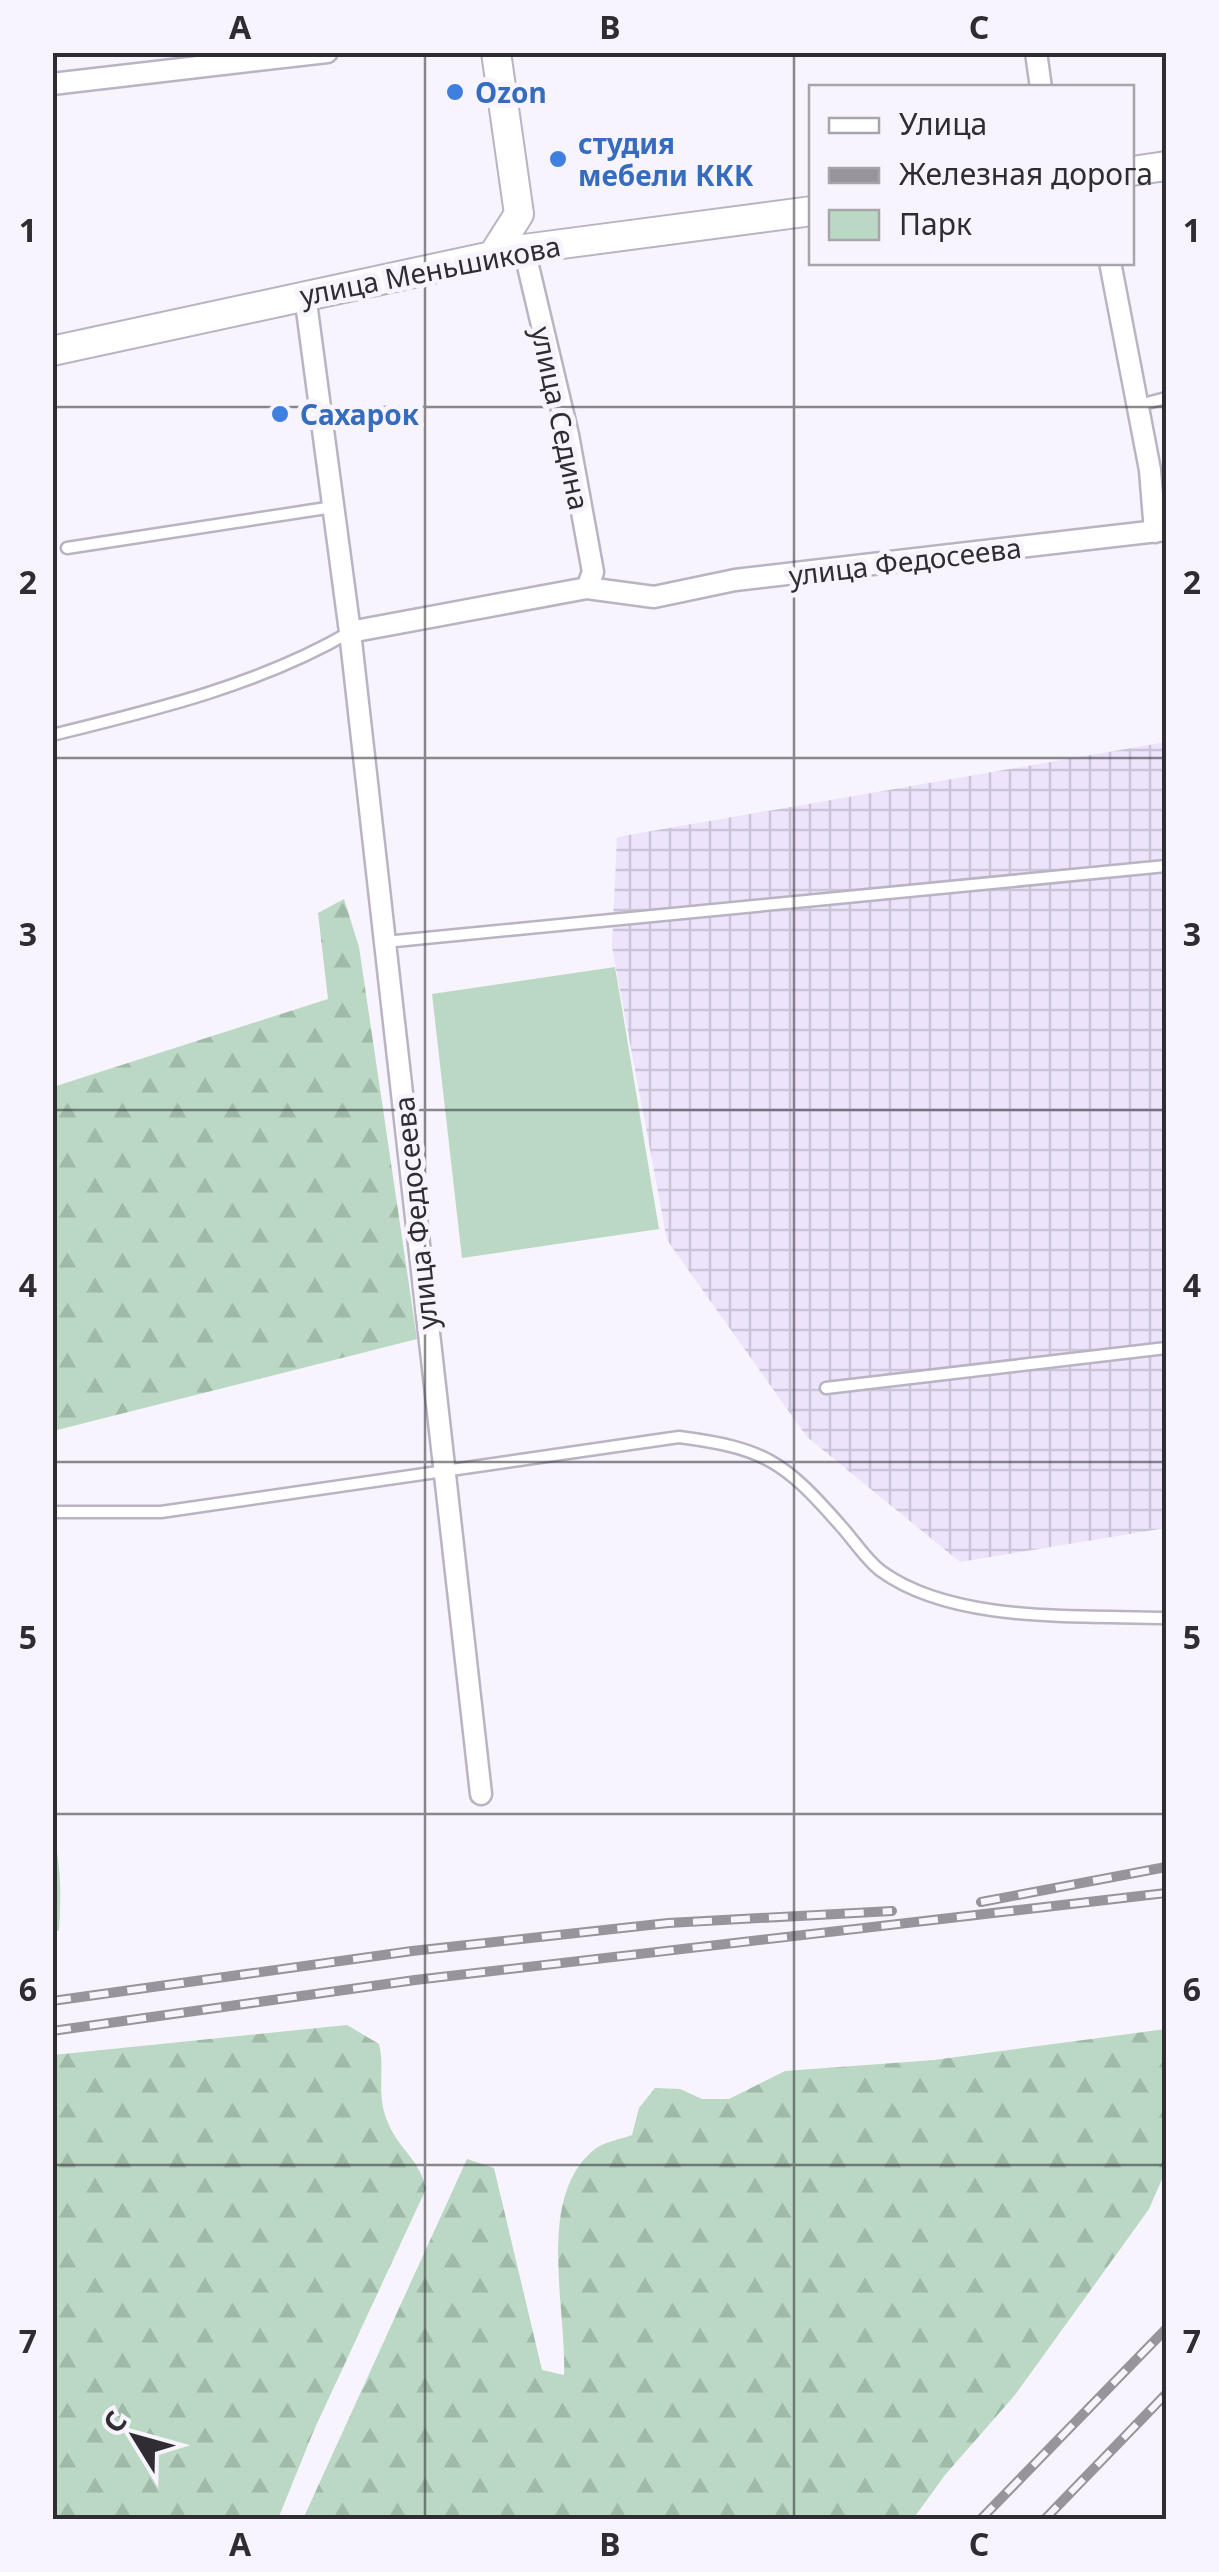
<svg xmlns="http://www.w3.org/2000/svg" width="1219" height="2572" font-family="'Noto Sans',sans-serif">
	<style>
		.industrial { fill: url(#industrial-grid) }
		.forest { fill: url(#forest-firs) }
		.park { fill: #bad8c3 }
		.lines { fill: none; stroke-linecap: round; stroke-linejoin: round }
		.service-casing { stroke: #b9b3c3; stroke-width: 15 }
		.minor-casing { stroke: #b9b3c3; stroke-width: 25 }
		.secondary-casing { stroke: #b9b3c3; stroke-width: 32 }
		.service { stroke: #fff; stroke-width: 10 }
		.minor { stroke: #fff; stroke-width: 20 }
		.secondary { stroke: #fff; stroke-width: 28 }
		.rail-casing { stroke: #97949c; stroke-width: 10 }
		.rail { stroke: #f7f4fd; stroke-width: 6; stroke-dasharray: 19; stroke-linecap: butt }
		.grid { fill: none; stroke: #2f2d33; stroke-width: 2.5; stroke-opacity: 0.55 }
		.shop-dot { fill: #3f7fe0; stroke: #f7f4fd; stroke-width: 4 }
		.labels { text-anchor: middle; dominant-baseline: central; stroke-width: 10; stroke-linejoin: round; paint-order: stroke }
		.shop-label { font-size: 28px; font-weight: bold; fill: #366cbe; stroke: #f7f4fd; text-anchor: start }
		.street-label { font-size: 28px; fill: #2f2d33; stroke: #f7f4fd }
		.neatline { fill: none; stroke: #2f2d33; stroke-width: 4 }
		.grid-label { font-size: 32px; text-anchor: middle; font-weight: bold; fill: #2f2d33 }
	</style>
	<defs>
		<pattern id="industrial-grid" width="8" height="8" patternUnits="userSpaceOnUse" patternTransform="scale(2.5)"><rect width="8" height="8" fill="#ede4fb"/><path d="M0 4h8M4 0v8" fill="none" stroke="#ccc4d8"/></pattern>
		<pattern id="forest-firs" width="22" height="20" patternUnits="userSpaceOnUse" patternTransform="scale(2.5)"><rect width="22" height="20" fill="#bad8c3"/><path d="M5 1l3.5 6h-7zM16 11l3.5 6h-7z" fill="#a0baa8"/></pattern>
	</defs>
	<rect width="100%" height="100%" fill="#f7f4fd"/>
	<path class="industrial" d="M1166 742V1528L960 1562 807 1437 667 1240 612 947 617 837Z"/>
	<path class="forest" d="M344 899 359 947 417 1339 53 1431V1087L328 999 318 913Z
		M53 1836C62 1868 61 1897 59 1930L53 1934Z
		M347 2025 379 2044C385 2068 377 2091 385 2115 396 2149 418 2155 426 2189L314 2430 278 2519H53V2055Z
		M1166 2029V2170L1149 2209 1015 2395 945 2475 913 2519H303L467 2159 494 2168 542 2370 564 2375C567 2309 535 2196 595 2149 604 2142 621 2139 632 2135L639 2108 655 2088 680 2089 702 2099H729L785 2071 934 2060Z"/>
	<path class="park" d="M615 967 659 1229 462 1258 432 994Z"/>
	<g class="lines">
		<defs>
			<path id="service" d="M1139 405 1166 398
				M67 548 333 507
				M52 735C154 710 259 685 350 632
				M385 942 1166 866
				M826 1388 1166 1348
				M52 1512H161L679 1437C764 1448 784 1461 840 1525 853 1539 866 1560 881 1571 954 1624 1080 1615 1166 1618"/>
			<path id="minor" d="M1036 52 1041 88
				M52 84 327 52
				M524 249 568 435 593 572 587 588
				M1110 262 1150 470 1155 532
				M305 295 350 632 481 1794
				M350 632 587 588 654 597 735 580 1166 530"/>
			<path id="secondary" d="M1132 171 1166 166
				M493 255 519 214 496 52
				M52 351 524 249 812 211"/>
		</defs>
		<use href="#service" class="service-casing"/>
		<use href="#minor" class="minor-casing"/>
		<use href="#secondary" class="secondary-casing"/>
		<use href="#service" class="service"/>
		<use href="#minor" class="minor"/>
		<use href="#secondary" class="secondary"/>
		<defs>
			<path id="rail" d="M981 1902 1166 1867
				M52 2001 412 1951 668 1923 892 1911
				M52 2031 415 1980 1166 1893
				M980 2520 1166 2329
				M1044 2520 1166 2394"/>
		</defs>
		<use href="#rail" class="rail-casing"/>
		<use href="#rail" class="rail"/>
	</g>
	<path class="grid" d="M425 52V2520M794 52V2520M52 407H1166M52 758H1166M52 1110H1166M52 1462H1166M52 1814H1166M52 2165H1166"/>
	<g class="shop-dot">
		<circle cx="455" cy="92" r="10"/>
		<circle cx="558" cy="159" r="10"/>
		<circle cx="280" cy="414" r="10"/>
	</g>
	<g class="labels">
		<g class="shop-label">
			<text x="475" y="92">Ozon</text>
			<text x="578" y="143">студия<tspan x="578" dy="32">мебели ККК</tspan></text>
			<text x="300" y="414">Сахарок</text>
		</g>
		<g class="street-label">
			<text transform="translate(430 270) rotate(-11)">улица Меньшикова</text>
			<text transform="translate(561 418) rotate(78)">улица Седина</text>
			<text transform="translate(905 561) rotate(-7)">улица Федосеева</text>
			<text transform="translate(415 1213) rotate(-96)">улица Федосеева</text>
		</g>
	</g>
	<rect width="1219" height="2572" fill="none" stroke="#f7f4fd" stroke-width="110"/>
	<rect x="809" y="85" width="325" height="180" fill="#f7f4fd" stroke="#a7a4ac" stroke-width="2.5"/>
	<rect x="829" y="118" width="50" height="15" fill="#ffffff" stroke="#a7a4ac" stroke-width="2.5"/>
	<text x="899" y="135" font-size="30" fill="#2f2d33">Улица</text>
	<rect x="829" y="168" width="50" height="15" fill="#97949c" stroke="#a7a4ac" stroke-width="2.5"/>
	<text x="899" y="185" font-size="30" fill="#2f2d33">Железная дорога</text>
	<rect x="829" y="210" width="50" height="30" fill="#bad8c3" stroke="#a7a4ac" stroke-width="2.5"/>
	<text x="899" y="235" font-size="30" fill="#2f2d33">Парк</text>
	<g transform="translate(135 2437) rotate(307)" stroke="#f7f4fd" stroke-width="8" paint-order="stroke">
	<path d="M0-8L18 38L0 25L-18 38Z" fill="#2f2d33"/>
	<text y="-15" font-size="28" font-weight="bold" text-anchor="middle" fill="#2f2d33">С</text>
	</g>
	<rect x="55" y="55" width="1109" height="2462" class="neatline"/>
	<g class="grid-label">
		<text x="240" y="39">A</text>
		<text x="610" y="39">B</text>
		<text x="979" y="39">C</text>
		<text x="28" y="242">1</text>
		<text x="1192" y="242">1</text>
		<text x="28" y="594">2</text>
		<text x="1192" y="594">2</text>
		<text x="28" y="946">3</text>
		<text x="1192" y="946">3</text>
		<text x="28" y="1297">4</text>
		<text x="1192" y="1297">4</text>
		<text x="28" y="1649">5</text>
		<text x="1192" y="1649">5</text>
		<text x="28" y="2001">6</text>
		<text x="1192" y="2001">6</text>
		<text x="28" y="2353">7</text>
		<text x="1192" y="2353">7</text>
		<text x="240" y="2556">A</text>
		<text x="610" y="2556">B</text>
		<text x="979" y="2556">C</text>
	</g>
</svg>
